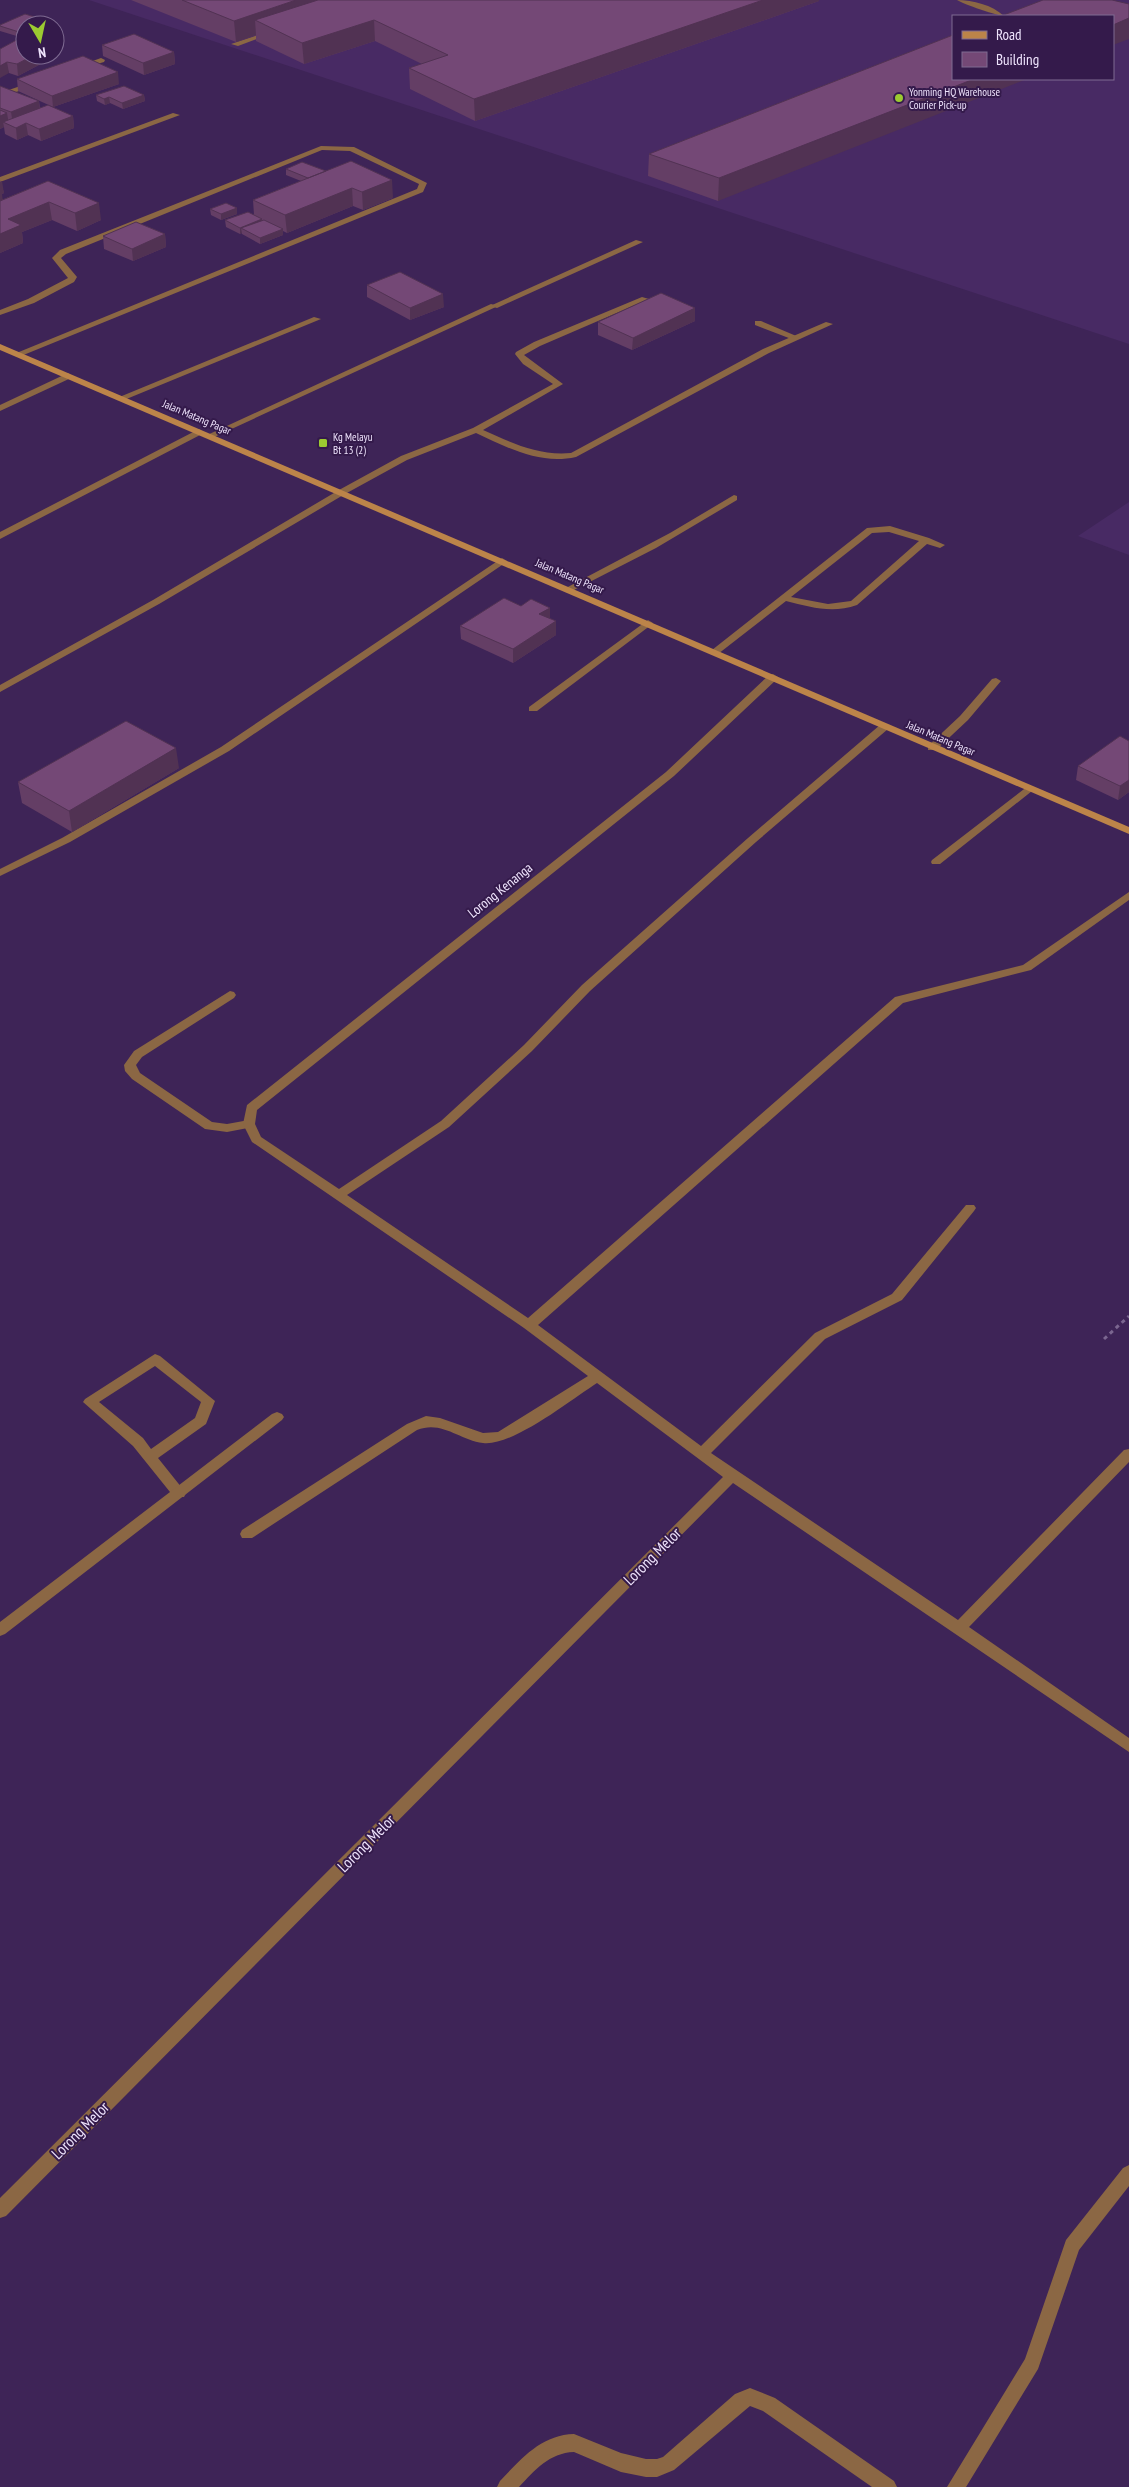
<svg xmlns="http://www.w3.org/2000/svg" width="1129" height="2487" font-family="'PT Sans Narrow',sans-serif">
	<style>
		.built { fill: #482a64; fill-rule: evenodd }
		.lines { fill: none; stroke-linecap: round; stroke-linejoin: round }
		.path { stroke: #7b6690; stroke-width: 3; stroke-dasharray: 4 4; stroke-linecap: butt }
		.lane { fill: #8b6744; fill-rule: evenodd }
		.street { fill: #8b6744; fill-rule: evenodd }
		.secondary { fill: #bc8449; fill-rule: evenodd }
		.wall { fill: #643e65 }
		.shaded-wall { fill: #513253 }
		.building { fill: #744876; stroke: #513253 }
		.poi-dot { fill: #9cca31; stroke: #341a4b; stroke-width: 2 }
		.labels { text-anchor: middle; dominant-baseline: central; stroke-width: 4; stroke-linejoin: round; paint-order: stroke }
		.far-poi-label { font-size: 11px; fill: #efe4fd; stroke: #341a4b; text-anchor: start }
		.far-street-label { font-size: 11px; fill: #efe4fd; stroke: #341a4b }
		.street-label { font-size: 14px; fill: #efe4fd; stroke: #341a4b }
		.near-street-label { font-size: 16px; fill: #efe4fd; stroke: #341a4b }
	</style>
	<rect width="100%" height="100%" fill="#3e2457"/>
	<path class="built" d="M89 0H1129V344ZM953 16H1113V79H953Z
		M1129 502V555L1078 536Z"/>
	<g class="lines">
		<path class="path" d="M1104 1339 1129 1316"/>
		<path class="lane" d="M957 0C973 0 992 5 1004 16 998 16 963 4 957 0Z
			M270 31 276 32 238 46 231 44Z
			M636 240 643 242 497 308 490 306Z
			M755 321H761L801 338 794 340 755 325Z
			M890 526 929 538 945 545 940 548 927 544 857 605C832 614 810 607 786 601L718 654H712V650L867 528ZM889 532 919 541 851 601 828 604 791 597 872 533Z
			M996 678 1001 681 968 720 936 750H928V746L960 716 992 679Z
			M1028 786 1032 787V791L940 864H932L931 862 932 860Z
			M230 991 234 992 236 995 234 998 142 1057 136 1065 140 1073 212 1122 227 1124 249 1120 255 1124 253 1127 227 1132 205 1129 132 1079 125 1071 124 1065 134 1051Z
			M155 1354 160 1356 215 1401 206 1424 158 1458 186 1493 184 1497H174L133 1446 83 1402 85 1399ZM155 1366 201 1402 195 1418 151 1449 143 1438 99 1402Z"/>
		<path class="street" d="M101 58 105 60 104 62 80 69 76 67Z
			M32 82H35V86L0 97V93Z
			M173 113 180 115 0 182V177Z
			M321 146 354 147 427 183 423 192 21 356 14 354 417 189 419 184 350 151 322 150 66 254 61 258 77 277 74 282 34 303 0 315V310L28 299 68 278 52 258 60 250Z
			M642 297 649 299 540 346 524 355 563 384 483 430C512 443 538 456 571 453L763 349 826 322 833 324 769 353 576 457C540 465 508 448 476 433L407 460 345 494 159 604 0 692V685L153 600 339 490 401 456 473 428 553 384 523 364 515 354 516 352 534 342Z
			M491 304 498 306 212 438 205 436Z
			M314 317 321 319 124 400 117 398Z
			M68 373 72 376 71 378 0 411V405Z
			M199 429 203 432 202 434 0 539V532Z
			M734 495 737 496V500L656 548 572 591H566L564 589 670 533Z
			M502 558 507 561 505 563 229 751 70 842 0 876V869L62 838 221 747Z
			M648 620 653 623 651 625 537 711H529V707Z
			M773 674 778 677 777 679 674 776 257 1110 255 1124 261 1137 339 1189 441 1121 524 1045 582 985 748 838 880 725H888V729L756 842 590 991 532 1051 449 1127 347 1195 528 1318 895 997 1023 965 1129 892V900L1031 970 903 1003 538 1325 701 1446 815 1333 892 1294 966 1205H974L976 1208 974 1211 902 1300 825 1339 711 1453 958 1620 1124 1450 1129 1449V1462L969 1627 1129 1738V1752L733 1483 6 2216 0 2218V2198L723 1477 597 1383C572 1399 512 1447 483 1443 459 1440 442 1420 417 1430L252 1538H242L240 1534 242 1530 407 1424 426 1416 440 1418 483 1433 498 1432 588 1376 524 1328 252 1142 243 1124 247 1105 666 772 769 675Z
			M277 1412 282 1414 284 1417 282 1420 5 1634 0 1636V1622L272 1414Z
			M1129 2165V2186L1079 2250 1038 2369 966 2487H947L1025 2359 1066 2240 1123 2168Z
			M750 2388 775 2398 894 2481 897 2487H872L763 2411 750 2406 674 2470 657 2477H646L621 2472 574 2452C549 2453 535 2470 519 2487H497L500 2481C521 2459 541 2435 574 2434L621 2453 646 2459H657L663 2457 735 2394Z"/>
		<path class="secondary" d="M0 344 1129 827V834L0 350Z"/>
	</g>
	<path class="wall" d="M131 0H819V1L475 121 410 89 409 68 422 64 375 41 304 64 256 41V35L236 42Z
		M0 25H25V35L20 37 0 31Z
		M953 35 718 201 648 176 649 154Z
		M102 45 174 52 175 64 144 75 103 56Z
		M0 49 54 57 18 76 9 73Z
		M17 79 119 84 53 107 18 91Z
		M0 86 39 101 40 108 73 116 74 128 41 141 28 135 17 140 5 134 4 127 0 129Z
		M96 95H144L145 101 123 109 110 103 105 105 97 101Z
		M286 169 393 198 363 210 353 206 287 233 283 231V235L260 244 242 234V233L240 234 226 227 225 220 254 215 253 200 301 181 286 175Z
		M0 180 4 193 2 194V199H4L48 181 101 220 77 231 52 220 22 232 23 243 0 253Z
		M237 208V214L221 220 211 215 210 209Z
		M165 234 166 247 133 261 104 249 103 236Z
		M367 285 444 307 410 320 367 297Z
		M695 321 632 350 598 335V322Z
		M550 619 556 635 513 663 461 639 460 626Z
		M1129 741V792L1118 800 1076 780 1078 766Z
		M179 768 72 832 22 803 18 782Z"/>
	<path class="shaded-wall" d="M296 0H360L255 20 256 35 236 42 234 21Z
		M763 0H819V1L475 121 474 99Z
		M1129 18V39L1113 45V25Z
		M45 20 46 25H34Z
		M374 20 375 41 304 64 302 43Z
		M25 29V35L20 37 19 32Z
		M174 52 175 64 144 75 143 63Z
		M34 55H54V57L18 76 17 64Z
		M7 62 9 73 0 78V66Z
		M118 72 119 84 53 107 52 96Z
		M974 79H1027L718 201 719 178Z
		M144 95 145 101 123 109 122 103Z
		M109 97 110 103 105 105 104 99Z
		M39 101 40 112 13 124 11 112Z
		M7 113 9 125 3 122 4 127 0 129V116Z
		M73 116 74 128 41 141 39 129Z
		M26 123 28 135 17 140 16 128Z
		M392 180 393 198 363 210 362 192Z
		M2 181 4 193 2 194 3 202 0 203V182Z
		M352 188 353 206 287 233 285 215Z
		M49 202 52 220 22 232 23 243 0 253V234L8 219Z
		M99 203 101 220 77 231 75 213Z
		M237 208V214L221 220V214Z
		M262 219V225L241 228 242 233 240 234V228Z
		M283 229V235L260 244V238Z
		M165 234 166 247 133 261 132 249Z
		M443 294 444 307 410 320V308Z
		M695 308V321L632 350 633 338Z
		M550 608V621L539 614Z
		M556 621V635L513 663V649Z
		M176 748 179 768 72 832 69 811Z
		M1129 780V792L1118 800 1120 786Z"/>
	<path class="building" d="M182 0H296L234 21Z
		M318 0H763L474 99 409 68 448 55 374 20 302 43 255 20Z
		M1043 0H1112L1129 4V18L1113 25V16H1001Z
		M25 14 45 20 34 25H25V29L19 32 0 26V25Z
		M134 34 174 52 143 63 102 45Z
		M953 35V79H974L719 178 649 154Z
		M22 37 25 38V55H34L17 64 7 62 0 66V49Z
		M83 56 118 72 52 96 17 79Z
		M0 86 39 101 11 112 0 108Z
		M124 86 144 95 122 103 109 97 104 99 96 95Z
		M48 105 73 116 39 129 26 123 16 128 3 122Z
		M0 110 7 113 0 116Z
		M351 161 392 180 362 192 352 188 285 215 253 200Z
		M302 162 326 171 308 178 286 169Z
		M48 181 99 203 75 213 49 202 8 219 21 225 0 234V201Z
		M226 203 237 208 221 214 210 209Z
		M248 212 262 219 240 228 225 220Z
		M264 220 283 229 260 238 241 228Z
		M136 222 165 234 132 249 103 236Z
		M400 272 443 294 410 308 367 285Z
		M661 293 695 308 633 338 598 322Z
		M504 598 521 606 531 599 550 608 539 614 556 621 513 649 460 626Z
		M126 721 176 748 69 811 18 782Z
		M1120 736 1129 741V780L1120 786 1078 766Z"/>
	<g class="poi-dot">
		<circle cx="899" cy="98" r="5"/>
		<rect x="318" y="438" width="10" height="10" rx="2.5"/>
	</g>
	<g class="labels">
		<g class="far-poi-label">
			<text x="909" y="92">Yonming HQ Warehouse<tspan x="909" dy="13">Courier Pick-up</tspan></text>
			<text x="333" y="437">Kg Melayu<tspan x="333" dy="13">Bt 13 (2)</tspan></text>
		</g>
		<g class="far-street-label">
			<text transform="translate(197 417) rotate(23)">Jalan Matang Pagar</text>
			<text transform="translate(570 576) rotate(23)">Jalan Matang Pagar</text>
			<text transform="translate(941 738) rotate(23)">Jalan Matang Pagar</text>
		</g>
		<g class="street-label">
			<text transform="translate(500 890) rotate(-39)">Lorong Kenanga</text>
		</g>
		<g class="near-street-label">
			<text transform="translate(652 1556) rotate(-45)">Lorong Melor</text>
			<text transform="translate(366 1843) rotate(-45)">Lorong Melor</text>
			<text transform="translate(80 2130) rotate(-45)">Lorong Melor</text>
		</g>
	</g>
	<rect x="952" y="15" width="162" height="65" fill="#341a4b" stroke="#7f6b92"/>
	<rect x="962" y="31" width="25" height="8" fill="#bc8449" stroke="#7f6b92"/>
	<text x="996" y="40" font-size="15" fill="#efe4fd">Road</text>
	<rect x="962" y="52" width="25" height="15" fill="#744876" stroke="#7f6b92"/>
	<text x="996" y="65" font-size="15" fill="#efe4fd">Building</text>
	<g transform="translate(40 40) rotate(171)"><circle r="24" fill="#341a4b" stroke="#7f6b92"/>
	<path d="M0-4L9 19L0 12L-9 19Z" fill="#9cca31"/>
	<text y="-8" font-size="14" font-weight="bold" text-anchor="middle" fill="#efe4fd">N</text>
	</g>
</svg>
